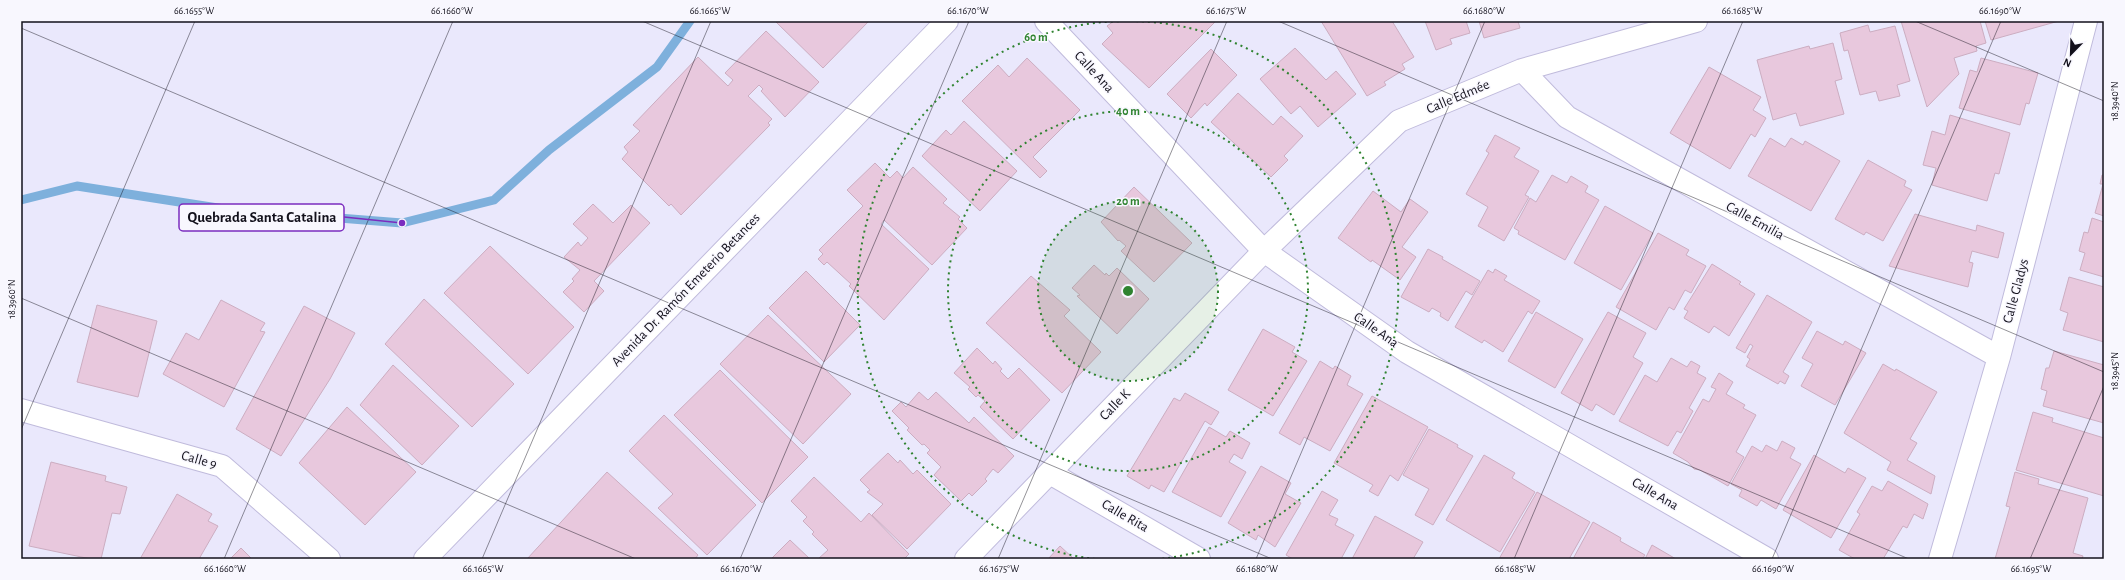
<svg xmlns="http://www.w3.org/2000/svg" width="2125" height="580" font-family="'Alegreya Sans',sans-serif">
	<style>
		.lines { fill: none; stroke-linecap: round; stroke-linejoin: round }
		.stream { stroke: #7eb0dc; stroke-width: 9 }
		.building { fill: #e8c8dd; stroke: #ccadc1 }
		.minor-casing { stroke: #c0bbdc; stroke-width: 24 }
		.tertiary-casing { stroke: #c0bbdc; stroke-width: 24 }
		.minor { stroke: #fff; stroke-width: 22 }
		.tertiary { stroke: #fff; stroke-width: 22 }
		.ticks { fill: none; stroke: #12101b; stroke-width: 1; stroke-opacity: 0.45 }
		.ring { fill: none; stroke: #2f8330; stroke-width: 2; stroke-dasharray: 2 4 }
		.labels { text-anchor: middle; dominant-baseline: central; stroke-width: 3; stroke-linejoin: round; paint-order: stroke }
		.street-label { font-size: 14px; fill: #12101b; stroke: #f8f7fe }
		.centre { fill: #2f8330; stroke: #f8f7fe; stroke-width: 2 }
		.ring-label { font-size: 12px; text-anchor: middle; font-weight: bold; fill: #2f8330; stroke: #f8f7fe; stroke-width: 3; stroke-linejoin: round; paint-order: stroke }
		.leader { fill: none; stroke: #7b2cbf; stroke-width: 1.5 }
		.callout-dot { fill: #7b2cbf; stroke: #f8f7fe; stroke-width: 1.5 }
		.callout { fill: #f8f7fe; stroke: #7b2cbf; stroke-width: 1.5 }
		.callout-label { font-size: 15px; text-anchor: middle; font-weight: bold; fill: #12101b }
		.neatline { fill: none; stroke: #12101b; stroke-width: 1.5 }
		.ticks-label { font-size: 10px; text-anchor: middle; fill: #12101b }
	</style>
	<rect width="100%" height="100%" fill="#eae8fc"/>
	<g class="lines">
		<path class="stream" d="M21 200 77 186 224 209 402 223 494 200 549 150 657 67 690 21"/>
	</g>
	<path class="building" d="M775 21H869L823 68Z
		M1114 21H1216L1149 88 1102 44 1113 33 1107 26Z
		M1321 21H1392L1414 57 1402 64 1405 69 1384 82 1386 85 1367 96Z
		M1425 21H1466L1470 33 1450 39 1452 44 1436 50Z
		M1479 21H1518L1520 28 1484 38Z
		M1901 21H1980L1986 43 1976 46 1977 51 1954 58 1959 74 1927 107Z
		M1985 21H2059L1991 40Z
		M1868 25 1870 32 1895 26 1910 81 1897 85 1900 96 1879 101 1876 91 1860 95 1848 50 1844 51 1840 33Z
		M766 31 819 82 785 117 761 91 763 89 759 85 748 96 772 119 768 123 770 125 681 215 671 204 669 206 622 159 628 152 624 147 640 131 633 125 698 57 728 86 733 80 725 73Z
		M1833 43 1842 79 1835 81 1844 114 1800 126 1796 113 1773 120 1757 60 1809 46 1810 49Z
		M1295 48 1326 80 1336 71 1356 94 1318 127 1300 106 1291 114 1260 79Z
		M1211 49 1237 75 1207 106 1205 103 1191 118 1167 94Z
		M1027 58 1080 110 1033 157 1047 171 1040 178 962 101 998 65 1009 77Z
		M1981 58 2038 73 2029 104 2026 103 2020 125 1959 108 1970 70 1977 72Z
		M1709 67 1761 97 1753 110 1766 118 1755 137 1751 134 1730 169 1670 133Z
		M1238 93 1273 125 1281 116 1303 136 1284 156 1288 160 1271 177 1211 122Z
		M1950 115 2010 133 1999 174 1995 173 1987 201 1932 185 1936 168 1923 165 1932 131 1945 135Z
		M964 121 1017 171 980 211 922 156 946 130 951 135Z
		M1495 135 1520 148 1514 157 1539 171 1525 195 1529 197 1504 241 1478 226 1488 207 1466 194 1489 153 1486 151Z
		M1770 138 1785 147 1791 138 1803 145 1805 141 1840 161 1811 211 1748 176Z
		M1868 160 1906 181 1904 186 1912 190 1883 241 1866 232 1864 235 1835 219Z
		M875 163 890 178 897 171 903 178 913 167 947 199 943 203 960 217 958 219 967 228 932 265 884 220 881 224 929 269 884 320 849 286 851 284 827 262 824 265 818 259 823 254 819 250 863 206 847 190Z
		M1552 175 1567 183 1571 176 1588 186 1585 192 1599 200 1565 260 1518 234 1519 231 1514 228 1530 198 1536 202Z
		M2102 175H2104V216L2095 213 2103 184H2100Z
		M1134 187 1192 243 1154 282 1121 251 1126 246 1119 240 1118 241 1101 222Z
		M1373 191 1401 212 1410 199 1428 212 1402 247 1416 257 1400 280 1372 260 1371 262 1338 238Z
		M593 204 613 223 631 205 650 223 594 281 604 291 584 312 563 292 574 281 572 279 580 270 564 257 578 242 581 246 588 238 573 224Z
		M1605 206 1653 233 1621 290 1574 263Z
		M1915 214 1976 231 1977 225 2004 233 1998 258 1972 251 1969 262 1973 263 1968 287 1889 266Z
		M2092 218 2104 222V277L2080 270 2085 253 2079 251 2084 232 2088 233Z
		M1658 233 1689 250 1686 255 1706 266 1691 293 1685 290 1674 310 1669 307 1656 330 1616 307Z
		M490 246 574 327 528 374 444 293Z
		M1428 249 1443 257 1442 259 1480 281 1472 295 1466 291 1448 321 1440 316 1441 313 1432 308 1429 312 1401 297Z
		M1712 264 1741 282 1739 284 1755 294 1729 336 1714 326 1709 333 1684 318 1688 311 1684 309Z
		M1094 265 1105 275 1106 273 1109 276 1117 268 1149 299 1117 334 1077 296 1080 295 1072 288Z
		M1495 269 1507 276 1504 280 1540 301 1532 314 1528 311 1503 352 1484 340 1482 343 1455 327 1488 270 1493 273Z
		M806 271 860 325 824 362 769 308Z
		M1031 276 1070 310 1064 316 1101 352 1062 393 986 323Z
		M2069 277 2104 287V342L2063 330 2068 313 2060 310Z
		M1767 295 1812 322 1783 372 1789 376 1785 384 1780 381 1778 384 1746 366 1750 359 1747 357 1753 346 1750 344 1745 353 1736 348Z
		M424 299 514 384 472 427 385 344Z
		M221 300 265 323 260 331 265 332 224 407 163 374 186 333 199 340Z
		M97 305 157 321 138 397 77 382Z
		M304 306 355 333 330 379 281 456 236 429Z
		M1536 312 1583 339 1555 388 1508 361Z
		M1608 312 1646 333 1633 357 1643 363 1614 415 1596 404 1592 411 1561 393Z
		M768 315 851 394 803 444 720 364Z
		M1263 329 1295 347 1292 352 1307 361 1273 416 1228 390Z
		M1817 331 1843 345 1845 341 1866 353 1835 405 1801 386 1813 364 1802 358Z
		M977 348 993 364 995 361 1002 369 1000 371 1008 379 1019 368 1050 400 1013 439 980 407 985 401 978 395 976 397 968 389 970 387 954 373Z
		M2054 351 2104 365V423L2043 406 2047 391 2041 389 2046 368H2049Z
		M1671 358 1687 367 1691 361 1700 366 1697 373 1706 378 1689 408 1693 411 1681 433 1677 431 1668 446 1619 421 1645 375 1657 382Z
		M1320 361 1333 369 1335 366 1351 376 1347 385 1363 394 1330 451 1304 437 1300 445 1279 433Z
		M1883 364 1895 371 1896 369 1937 392 1910 439 1917 443 1907 460 1935 476 1931 494 1887 470 1891 462 1844 433Z
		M393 365 459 426 422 465 360 405Z
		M720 370 808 457 762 503 674 415Z
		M1719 373 1733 382 1726 394 1745 405 1743 408 1756 415 1736 452 1744 457 1728 486 1700 470 1694 469 1688 462 1673 453 1703 399 1709 402 1716 389 1711 387Z
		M919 392 928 400 936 392 969 423 974 417 1014 456 998 473 993 469 985 479 987 481 972 496 969 493 961 501 934 475 941 467 927 453 930 450 924 444 922 445 907 430 909 428 892 411 901 402 906 407Z
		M1185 393 1219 412 1211 425 1205 421 1164 492 1151 485 1149 489 1127 476 1174 398 1180 401Z
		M1372 396 1428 427 1398 481 1390 475 1378 496 1369 491 1373 485 1334 463Z
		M347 407 416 472 365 525 299 463Z
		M2033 412 2053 418 2052 422 2104 438V496L2016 470Z
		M664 415 756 505 707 555 658 508 673 494 629 451Z
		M1209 427 1226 437 1230 431 1250 443 1242 459 1234 454 1229 462 1246 472 1221 517 1172 492Z
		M1429 429 1458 445 1457 447 1473 456 1433 525 1415 515 1429 489 1403 475Z
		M1782 441 1795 448 1790 458 1801 464 1776 509 1761 500 1757 506 1739 496 1742 490 1731 484 1752 446 1762 452 1766 445 1777 451Z
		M888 453 898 463 900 460 913 474 917 470 951 504 907 549 872 515 883 504 867 492 870 490 860 480Z
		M1484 455 1515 473 1512 478 1535 492 1500 552 1446 520Z
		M1814 455 1845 473 1848 468 1866 478 1831 538 1783 510Z
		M51 462 106 476 105 481 127 487 120 514 112 513 101 559H91L29 546Z
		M1261 466 1291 483 1285 494 1301 503 1275 547 1258 535 1256 540 1228 523Z
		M607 472 698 555 695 559H527Z
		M2015 472 2039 479 2038 484 2088 498 2073 553 2083 556 2082 559H1995L2010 507 2006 506Z
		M814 477 861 522 869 513 909 554 904 559H818L828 550 812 534 814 532 803 521 807 517 791 501Z
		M1888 481 1928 504 1923 519 1914 514 1907 528 1903 526 1883 559H1855L1839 550 1860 514 1857 512 1872 486 1882 491Z
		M1322 491 1338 500 1329 515 1338 519 1335 525 1354 535 1341 559H1293L1286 555Z
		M1537 492 1590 522 1569 559H1499Z
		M177 494 212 514 208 521 218 526 199 559H140Z
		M1375 516 1423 542 1413 559H1352Z
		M1593 522 1621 538 1620 541 1645 555 1642 559H1573Z
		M790 540 810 559H771Z
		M1652 545 1676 559H1645Z
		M1060 546 1074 559H1048Z
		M241 548 252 559H230Z"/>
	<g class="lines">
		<defs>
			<path id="minor" d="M1046 21 1264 251 1407 352 1767 559
				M1522 70 1567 117 1999 357
				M21 410 222 466 329 559
				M1050 473 1199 559
				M966 559 1264 251 1399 121 1522 70 1696 21
				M1940 559 1999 357 2086 21"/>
			<path id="tertiary" d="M425 559 947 21"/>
		</defs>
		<use href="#minor" class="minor-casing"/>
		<use href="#tertiary" class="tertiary-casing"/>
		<use href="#minor" class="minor"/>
		<use href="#tertiary" class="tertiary"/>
	</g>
	<path class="ticks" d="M642 21 1909 559M1278 21 2104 372M1915 21 2104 101M21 28 1272 559M21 298 636 559M21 430 195 21M224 559 453 21M482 559 711 21M740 559 969 21M998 559 1227 21M1256 559 1485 21M1514 559 1743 21M1772 559 2001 21M2030 559 2104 386"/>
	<circle cx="1128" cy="291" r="90" fill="#2f8330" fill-opacity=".12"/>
	<g class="ring">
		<circle cx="1128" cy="291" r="90"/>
		<circle cx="1128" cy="291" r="180"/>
		<path d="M1095 559A270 270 0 0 1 1126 21M1130 21A270 270 0 0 1 1161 559"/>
	</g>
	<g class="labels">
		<g class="street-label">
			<text transform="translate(1094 72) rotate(47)">Calle Ana</text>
			<text transform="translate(1458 97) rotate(-23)">Calle Edmée</text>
			<text transform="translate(1755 221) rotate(29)">Calle Emilia</text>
			<text transform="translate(686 290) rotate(-46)">Avenida Dr. Ramón Emeterio Betances</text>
			<text transform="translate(2016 291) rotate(-75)">Calle Gladys</text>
			<text transform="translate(1376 330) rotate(35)">Calle Ana</text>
			<text transform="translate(1115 405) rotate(-46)">Calle K</text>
			<text transform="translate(199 460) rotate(16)">Calle 9</text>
			<text transform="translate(1655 494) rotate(30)">Calle Ana</text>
			<text transform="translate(1125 516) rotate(30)">Calle Rita</text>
		</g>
	</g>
	<circle cx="1128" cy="291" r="6" class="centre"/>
	<g class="ring-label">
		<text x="1036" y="41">60 m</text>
		<text x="1128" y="115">40 m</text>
		<text x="1128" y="205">20 m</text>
	</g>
	<path class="leader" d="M402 223L344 217"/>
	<circle class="callout-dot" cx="402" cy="223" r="4"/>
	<rect class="callout" x="179" y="204" width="165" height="27" rx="4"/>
	<g class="callout-label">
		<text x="262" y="222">Quebrada Santa Catalina</text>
	</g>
	<rect width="2125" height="580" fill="none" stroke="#f8f7fe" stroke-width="44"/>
	<g transform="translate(2071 54) rotate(203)" stroke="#f8f7fe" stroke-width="3" paint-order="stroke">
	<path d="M0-3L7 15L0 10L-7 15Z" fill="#12101b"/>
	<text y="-6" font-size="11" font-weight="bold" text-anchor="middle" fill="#12101b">N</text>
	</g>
	<rect x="22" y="22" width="2081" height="536" class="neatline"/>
	<g class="ticks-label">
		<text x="194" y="14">66.1655°W</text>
		<text x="452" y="14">66.1660°W</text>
		<text x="710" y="14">66.1665°W</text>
		<text x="968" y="14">66.1670°W</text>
		<text x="1226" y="14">66.1675°W</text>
		<text x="1484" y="14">66.1680°W</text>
		<text x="1742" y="14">66.1685°W</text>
		<text x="2000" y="14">66.1690°W</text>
		<text transform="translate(2114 101) rotate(-90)" y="4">18.3940°N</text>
		<text transform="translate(11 299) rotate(-90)" y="4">18.3960°N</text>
		<text transform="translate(2114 371) rotate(-90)" y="4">18.3945°N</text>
		<text x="225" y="572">66.1660°W</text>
		<text x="483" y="572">66.1665°W</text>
		<text x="741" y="572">66.1670°W</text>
		<text x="999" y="572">66.1675°W</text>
		<text x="1257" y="572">66.1680°W</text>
		<text x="1515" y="572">66.1685°W</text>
		<text x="1773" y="572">66.1690°W</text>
		<text x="2031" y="572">66.1695°W</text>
	</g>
</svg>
